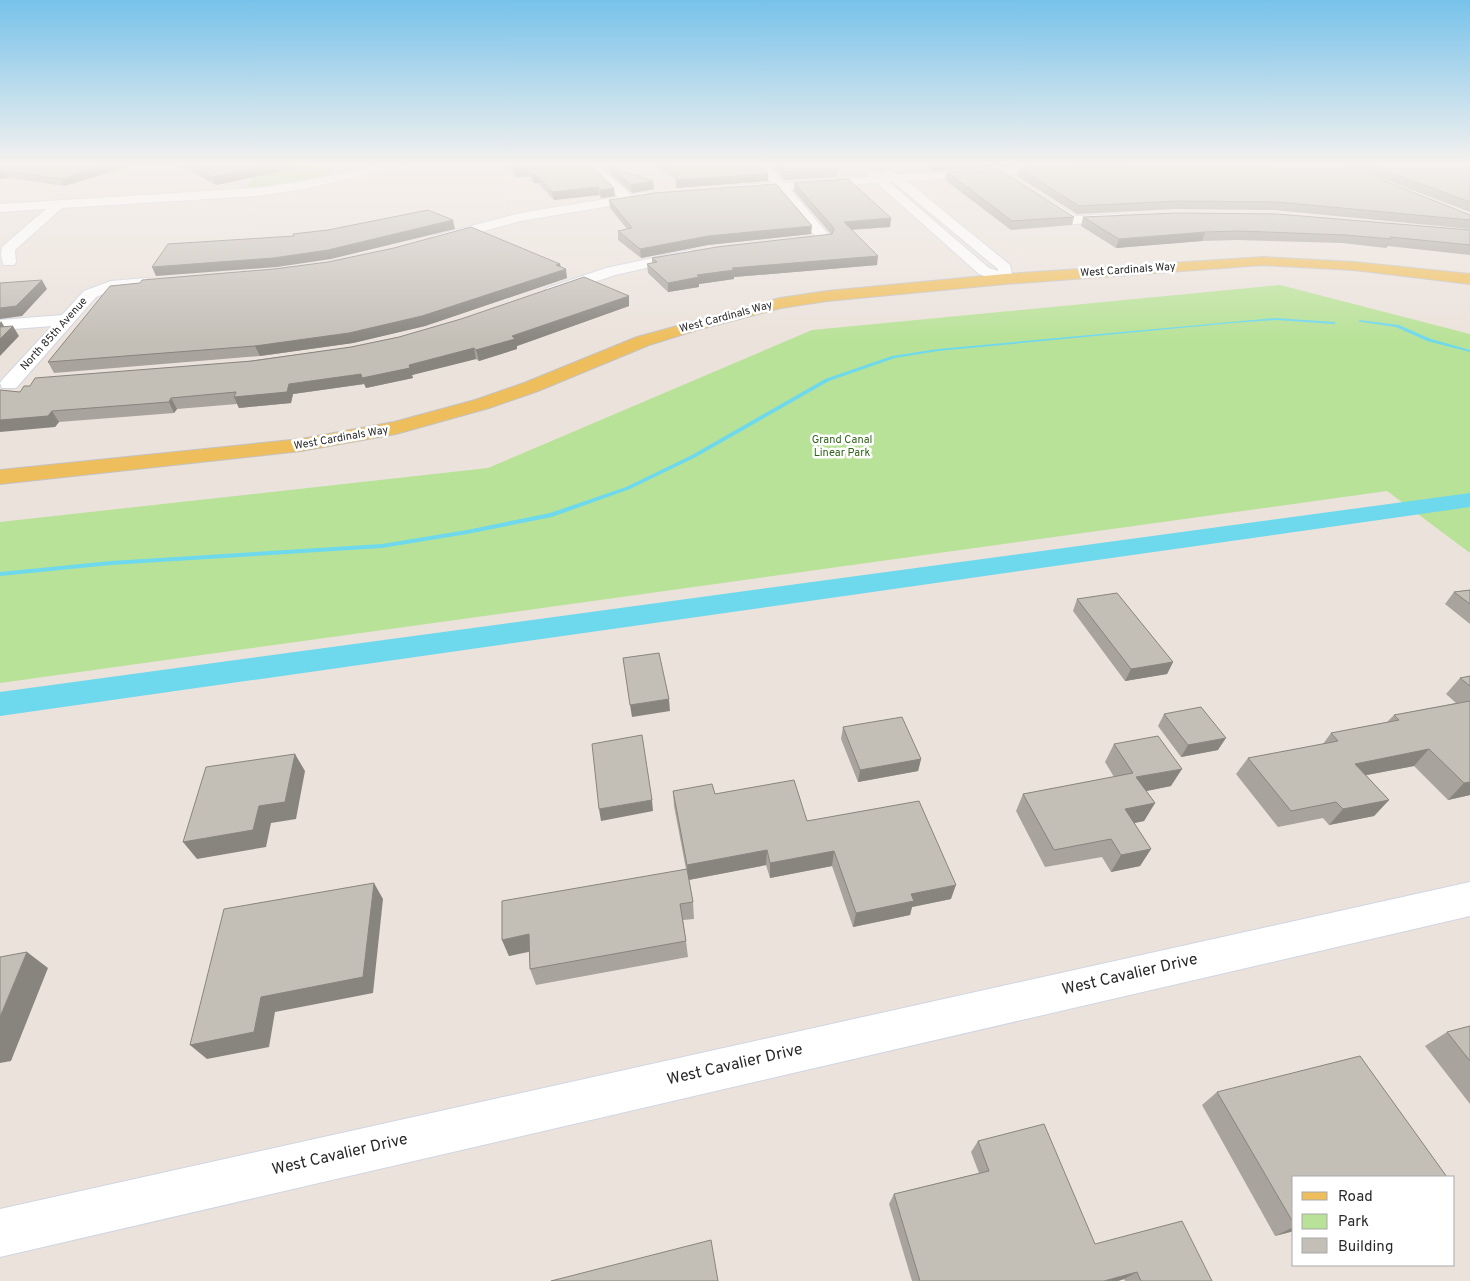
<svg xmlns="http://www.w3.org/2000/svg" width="1470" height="1281" font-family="Overpass,sans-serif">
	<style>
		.green { fill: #b8e297 }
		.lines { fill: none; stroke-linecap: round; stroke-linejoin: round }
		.stream { fill: #6ed8ed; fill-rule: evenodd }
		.canal { fill: #6ed8ed; fill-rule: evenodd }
		.minor-casing { stroke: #d0d5e2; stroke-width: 2 }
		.major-casing { stroke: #c3c3c3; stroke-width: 2 }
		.minor { fill: #fff; fill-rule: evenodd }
		.major { fill: #efbe5c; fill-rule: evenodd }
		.wall { fill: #a8a39d }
		.shaded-wall { fill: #88857f }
		.building { fill: #c3beb6; stroke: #88857f }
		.labels { text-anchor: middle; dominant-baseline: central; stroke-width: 5; stroke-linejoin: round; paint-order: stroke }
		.far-street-label { font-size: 11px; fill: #292929; stroke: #fff }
		.far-park-label { font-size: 11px; fill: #31651a; stroke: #fff }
		.near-street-label { font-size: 16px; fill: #292929; stroke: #fff }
	</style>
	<rect width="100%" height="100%" fill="#ebe2db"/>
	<path class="green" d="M263 163H309L340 175 245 190Z
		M1280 285 1470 334V553L1387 491 0 683V522L488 468 812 330Z"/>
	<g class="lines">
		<path class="stream" d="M1276 318 1334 322 1336 323 1334 324 1276 320 1233 323 938 351 895 358 829 381 696 457 630 489 552 517 467 534 382 548 111 565 0 576V572L111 561 382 544 467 530 550 513 626 487 692 455 825 379 892 356 938 349Z
			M1359 320 1399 325 1431 339 1470 350V352L1427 341 1396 327 1361 322 1359 321Z"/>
		<path class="canal" d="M1470 493V507L0 716V692Z"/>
		<defs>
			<path id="minor" d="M391 163H411L405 166 304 189 258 196 62 208 15 250 16 262 14 265H4C1 260 0 251 3 246L46 209 0 212V204L258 188 304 181Z
				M584 163H595L631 195 645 192 651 196 645 200 521 221 438 243 431 239 433 236 520 213 618 197Z
				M755 163H767L784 183 870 177 866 173 872 170 886 176 882 172 888 169 899 175 1057 165 1063 168 1057 171 907 181 1010 265 1013 279 1005 284 979 274 877 183 790 189 832 239 825 243 820 242 777 190 736 192 734 189 740 185 772 183ZM893 182 998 269V271L989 268 890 183Z
				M1041 195 1076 216 1119 214 1126 218 1119 222 1073 224 1037 202 1035 199Z
				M690 250 695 251 697 254 695 257 615 275 553 296 545 291 547 288 606 268Z
				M146 278 154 283 151 286 113 290 96 297 16 388H2L0 383 2 380 52 326 0 330V320L62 315 84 291 111 281Z
				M1470 882V916L0 1257V1209Z"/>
			<path id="major" d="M1263 257 1354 262 1470 274V284L1354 270 1263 265 1005 284 827 301 781 308 697 330 649 345 538 391 489 408 396 434 301 451 0 484V470L301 439 394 422 475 400 524 383 637 337 780 298 827 291 1005 274Z"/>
		</defs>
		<use href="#minor" class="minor-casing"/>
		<use href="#major" class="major-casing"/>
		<use href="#minor" class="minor"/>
		<use href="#major" class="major"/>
	</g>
	<path class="wall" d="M0 163H140L64 186 10 178Z
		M174 163H292V169L216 185Z
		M506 163H588L615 196 601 198 599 195 554 200 538 183H534L529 176 516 177Z
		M648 163H760L768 174V181L676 188 677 179Z
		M769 163H830L838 169 837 177 785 180Z
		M921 163H1092H1045L932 171Z
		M1341 163H1470V212Z
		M609 166 654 189 632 193 610 174Z
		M1019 168 1470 215V229L1274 210 1175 209 1077 214 1017 176Z
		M947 172 1074 217 1072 225 1011 230 945 180Z
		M794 183 891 218 890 227 852 230 877 265 734 277V279L699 284V287L668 292 648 273 647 264 652 263V258L831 234 794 191Z
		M609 200 811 234 708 245 641 258 618 240V231L627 229 610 208Z
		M1083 217 1470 230V255L1388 246 1386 248 1342 243 1237 240 1202 241 1116 248 1081 226Z
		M560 264 561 267 567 278 425 326 353 343 260 356 54 373 48 362Z
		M629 296V306L517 346V349L479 361 476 359 412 375 413 378 366 388 364 384 293 394 291 403 239 408 237 404 177 409 174 413 59 422 55 427 20 392 351 347Z
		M1470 590V624L1445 604 1454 592Z
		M1077 599 1173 662 1167 674 1125 681 1073 611Z
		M1470 676V795L1448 800 1414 766 1366 775 1389 800 1374 816 1329 825 1323 818 1278 827 1236 774 1248 758 1323 744 1331 733 1387 722 1394 715 1456 703 1446 694 1460 678Z
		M1164 714 1218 750 1181 757 1158 726Z
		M843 727 921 759 918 771 858 782 841 739Z
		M1114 744 1171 786 1146 791 1155 803 1144 821 1134 823 1151 849 1140 866 1111 872 1102 857 1045 867 1016 811 1023 794 1114 777 1105 762Z
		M673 791 715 794 807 821 951 899 912 907 910 915 853 927 832 866 770 878 766 865 689 880 693 902 694 919 683 920 686 941 688 957 536 985 530 969 529 952 509 956 502 940 686 869 674 806Z
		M1470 1026V1104L1425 1046 1447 1032Z
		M1217 1092 1294 1177V1231L1275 1236 1202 1105Z
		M978 1141 1095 1244 1212 1281H1125L1124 1279 1118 1281H912L889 1204 894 1194 979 1173 971 1152Z"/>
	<path class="shaded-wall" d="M114 163H140L64 186 61 179Z
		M283 163H292V169L216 185 213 177Z
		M933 163H1045L932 171Z
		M527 168 529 176 516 177 515 169Z
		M0 171H6L10 178 0 179Z
		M768 174V181L676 188V180Z
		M533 175H537L538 183H534Z
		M653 181 654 189 632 193 631 185Z
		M598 187 599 195 554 200 552 192Z
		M614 188 615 196 601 198 600 190Z
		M891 218 890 227 844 230V222Z
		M453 220 455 229 331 259 277 267 156 276 152 267Z
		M812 226 811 234 708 245 641 258 640 249 708 236Z
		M1205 232 1202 241 1116 248 1119 239Z
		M878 256 877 265 734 277V279L699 284V287L668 292V283L697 275 732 268Z
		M560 264 561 271 566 269 567 278 425 326 353 343 260 356 255 346Z
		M42 280 47 289 22 316 0 319V308Z
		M629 296V306L517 346V349L479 361 476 350 512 336Z
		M1 321 7 331 13 326 19 336 0 356V323Z
		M474 348 476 359 412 375 413 378 366 388 362 378Z
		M361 374 364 384 293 394 291 403 239 408 234 397 289 384Z
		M171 398 177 409 174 413 169 402Z
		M52 411 59 422 55 427 0 432V420Z
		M1173 662 1167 674 1125 681 1131 669Z
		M669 699 670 711 632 717 630 705Z
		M1226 738 1218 750 1181 757 1188 745Z
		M1429 749 1414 766 1341 780 1355 764Z
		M295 754 305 771 296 819 271 823 266 847 197 859 183 842Z
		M921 759 918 771 858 782 860 770Z
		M1182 769 1171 786 1127 795 1136 777Z
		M1470 782V795L1448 800 1464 783Z
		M652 800 653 811 601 821 599 809Z
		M1389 800 1374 816 1329 825 1343 809Z
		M1155 803 1144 821 1115 827 1125 809Z
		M1151 849 1140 866 1111 872 1121 855Z
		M767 850 766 865 688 880 687 865Z
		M834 851 832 866 770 878V863Z
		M374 883 383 899 373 993 275 1012 269 1047 207 1059 190 1045 261 997Z
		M956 885 951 899 912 907 910 915 853 927 856 913 911 894Z
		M529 934 535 950 509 956 502 940Z
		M27 952 48 968 11 1061 0 1063V1017Z
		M1294 1227V1231L1275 1236Z
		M1137 1272 1124 1279 1118 1281H1104Z"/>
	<path class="building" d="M0 163H114L61 179 6 171H0Z
		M185 163H283L213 177Z
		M510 163H588L614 188 600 190 598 187 552 192 537 175H533L527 168 515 169Z
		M661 163H760L768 174 676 180 679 173Z
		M776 163H830L838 169 785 172Z
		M1189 163H1339L1470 215V220L1277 202 1178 201 1079 206 1019 168Z
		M1365 163H1470V202Z
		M609 166 653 181 631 185Z
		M998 169 1074 217 1012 221 947 172Z
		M848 179 891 218 844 222 878 256 732 268 734 270 697 275 699 277 668 283 647 264 657 262 652 258 717 247 832 234 834 229 832 226 794 183Z
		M776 184 812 226 708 236 640 249 618 231 632 228 609 200 655 193Z
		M428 210 453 220 328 250 273 258 152 267 168 244 294 236 293 234 328 230Z
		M1178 213 1277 214 1470 230V245L1390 237 1391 239 1346 235 1240 231 1205 232 1119 239 1083 217Z
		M471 227 560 264 556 265 566 269 422 316 349 333 255 346 48 362 110 286 140 283 142 280 274 269 328 262 394 248Z
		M584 277 629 296 512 336 515 339 476 350 474 348 409 365 410 368 362 378 361 374 289 384 287 392 234 397 236 392 171 398 169 402 52 411 48 416 0 420V390L20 392 24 386H30L35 378 252 361 351 347 399 337 461 319Z
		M42 280 16 306 0 308V283Z
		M13 326 0 339V327Z
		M1470 590V604L1454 592Z
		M1117 593 1173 662 1131 669 1077 599Z
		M659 653 669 699 630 705 623 658Z
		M1470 676V686L1460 678Z
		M1470 701V782L1464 783 1429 749 1355 764 1389 800 1343 809 1336 802 1291 811 1248 758 1338 741 1331 733 1399 720 1394 715Z
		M1201 707 1226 738 1188 745 1164 714Z
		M902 717 921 759 860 770 843 727Z
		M642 735 652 800 599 809 592 744Z
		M1158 736 1182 769 1136 777 1155 803 1125 809 1151 849 1121 855 1111 839 1054 850 1023 794 1133 773 1114 744Z
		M295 754 285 802 259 806 253 830 183 842 206 767Z
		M794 780 807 821 919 801 956 885 911 894 914 901 856 913 834 851 770 863 767 850 687 865 673 791 712 784 715 794Z
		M687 869 693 902 680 904 686 941 530 969 529 934 502 940V901Z
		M374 883 363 977 261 997 254 1032 190 1045 224 909Z
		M27 952 0 1017V957Z
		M1470 1026V1061L1447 1032Z
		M1360 1056 1447 1177H1294V1224L1217 1092Z
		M1044 1124 1095 1244 1182 1221 1212 1281H1141L1137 1272 1104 1281H920L894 1194 989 1171 978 1141Z
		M711 1240 718 1281H551Z"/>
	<linearGradient id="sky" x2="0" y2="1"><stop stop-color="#77c2ea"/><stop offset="0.48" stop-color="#f6f2ef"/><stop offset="1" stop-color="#f6f2ef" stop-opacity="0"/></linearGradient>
	<rect width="1470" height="342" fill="url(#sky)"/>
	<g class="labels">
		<g class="far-street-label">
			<text transform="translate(1128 270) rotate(-4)">West Cardinals Way</text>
			<text transform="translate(726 317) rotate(-15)">West Cardinals Way</text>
			<text transform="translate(54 334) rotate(-48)">North 85th Avenue</text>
			<text transform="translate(341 438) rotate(-10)">West Cardinals Way</text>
		</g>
		<g class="far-park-label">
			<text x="842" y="440">Grand Canal<tspan x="842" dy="13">Linear Park</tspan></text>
		</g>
		<g class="near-street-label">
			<text transform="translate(1130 975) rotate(-13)">West Cavalier Drive</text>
			<text transform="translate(735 1065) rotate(-13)">West Cavalier Drive</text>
			<text transform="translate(340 1155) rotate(-13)">West Cavalier Drive</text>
		</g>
	</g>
	<rect x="1292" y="1176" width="162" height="90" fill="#ffffff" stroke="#a9a9a9"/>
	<rect x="1302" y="1192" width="25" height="8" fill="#efbe5c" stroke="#a9a9a9"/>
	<text x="1338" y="1201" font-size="15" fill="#292929">Road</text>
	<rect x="1302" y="1214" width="25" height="15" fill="#b8e297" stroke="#a9a9a9"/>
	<text x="1338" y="1226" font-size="15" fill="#292929">Park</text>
	<rect x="1302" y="1238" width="25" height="15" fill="#c3beb6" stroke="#a9a9a9"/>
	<text x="1338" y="1251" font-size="15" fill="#292929">Building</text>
</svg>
